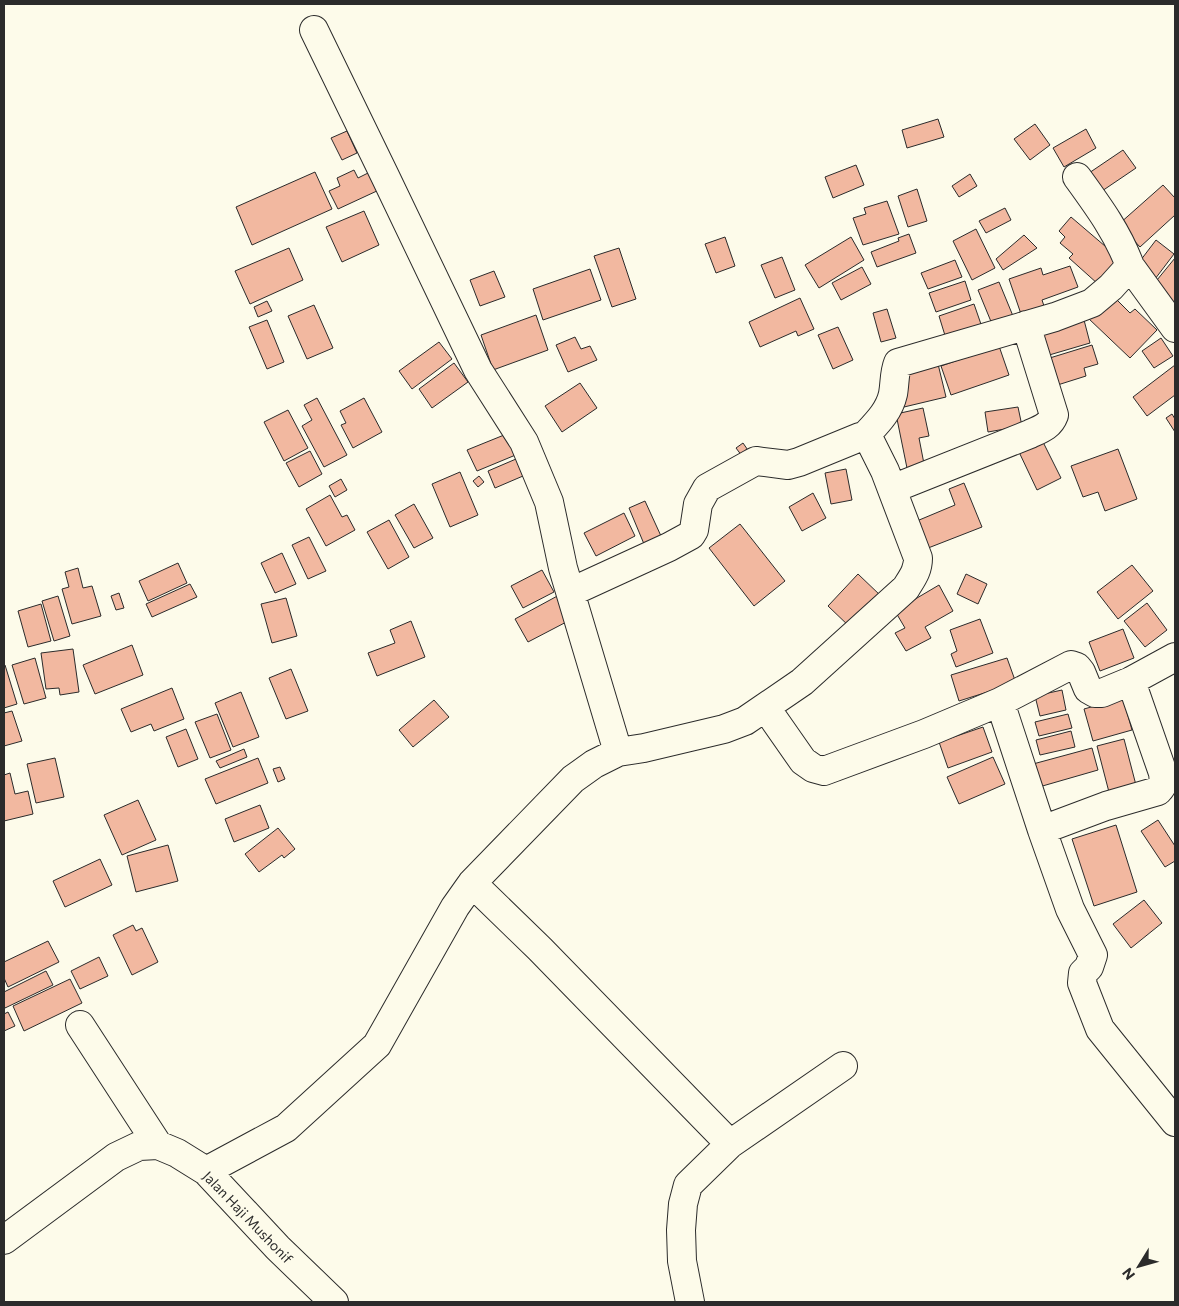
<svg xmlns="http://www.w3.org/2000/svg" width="1179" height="1306" font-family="Commissioner,sans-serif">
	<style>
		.building { fill: #f2b8a0; stroke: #2b2b2b }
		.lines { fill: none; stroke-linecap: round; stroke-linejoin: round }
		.minor-casing { stroke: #2b2b2b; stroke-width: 30 }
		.minor { stroke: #fdfbea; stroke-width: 28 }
		.labels { text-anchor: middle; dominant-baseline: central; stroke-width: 4; stroke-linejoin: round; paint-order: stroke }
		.street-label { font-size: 14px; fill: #2b2b2b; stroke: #fdfbea }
	</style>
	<rect width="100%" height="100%" fill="#fdfbea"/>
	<path class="building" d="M938 119 944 137 907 148 902 130Z
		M1035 124 1050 145 1030 160 1014 139Z
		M1086 129 1096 148 1064 167 1053 148Z
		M347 131 357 153 342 160 331 138Z
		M1123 150 1136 168 1102 191 1089 173Z
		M856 165 864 185 833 198 825 177Z
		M354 170 358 178 370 172 379 190 338 209 329 191 340 186 337 178Z
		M315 172 332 209 252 245 236 207Z
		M970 174 977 186 959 197 952 186Z
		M1163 185 1175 198V215L1140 247 1119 224Z
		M917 189 927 221 908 227 898 196Z
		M887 201 899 234 863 245 853 218 866 214 864 208Z
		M1005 208 1011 220 986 233 979 221Z
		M364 211 379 245 342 262 326 227Z
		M1071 217 1119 258 1098 284 1069 258 1073 254 1060 243 1065 237 1059 231Z
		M976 229 995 268 972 280 953 241Z
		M909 234 916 253 877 267 871 252 899 241 898 238Z
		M1024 235 1037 248 1003 270 996 259Z
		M725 237 735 266 716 273 705 244Z
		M851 237 864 260 819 288 805 265Z
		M1156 240 1174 254 1152 283 1134 269Z
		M289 248 303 280 250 304 235 271Z
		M619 248 636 299 612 307 594 256Z
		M782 257 795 290 775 298 761 265Z
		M1175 258V300L1169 308 1148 291Z
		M955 260 962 277 928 289 921 273Z
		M1070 266 1078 287 1042 300 1044 306 1021 314 1009 279 1041 268 1043 275Z
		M862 267 871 284 841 300 832 283Z
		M590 269 601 300 543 320 533 289Z
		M494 271 505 297 480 306 470 280Z
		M965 281 971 300 936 312 929 293Z
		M999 282 1013 316 992 324 978 290Z
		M1111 294 1130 313 1135 309 1157 330 1130 358 1088 318Z
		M800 298 814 329 798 336 796 331 760 347 749 322Z
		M267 301 272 311 258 317 254 307Z
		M974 304 983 330 947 342 939 316Z
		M314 305 333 348 307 359 288 316Z
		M887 309 896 338 881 342 873 313Z
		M536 315 548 350 493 370 481 335Z
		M267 320 284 362 267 369 249 327Z
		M1084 320 1090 343 1039 358 1032 334Z
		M838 327 853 360 833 369 818 335Z
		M575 337 581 349 590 346 597 360 568 372 556 345Z
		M1161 338 1173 356 1154 368 1142 351Z
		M439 342 452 359 412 389 399 371Z
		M1092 345 1098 364 1084 368 1086 376 1048 388 1040 361Z
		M999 346 1009 375 951 395 941 366Z
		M454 363 468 382 432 408 419 389Z
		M938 364 946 397 904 407 898 386 904 373Z
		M1175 365V395L1147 416 1133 397Z
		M580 383 597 408 562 432 545 406Z
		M317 398 347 455 324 467 302 426 312 420 304 405Z
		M364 398 382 432 353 448 341 425 346 423 340 411Z
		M1018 407 1022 426 988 432 985 412Z
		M923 408 929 436 919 438 925 469 908 473 896 414Z
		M288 410 308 448 284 461 264 422Z
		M1172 414 1175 419V432L1166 418Z
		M509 433 518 454 477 471 467 450Z
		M1042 440 1061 478 1037 490 1019 452Z
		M743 443 752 456 745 460 736 448Z
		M1118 449 1137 499 1105 511 1098 492 1083 497 1071 466Z
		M310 451 322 474 299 487 286 463Z
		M516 459 523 476 495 488 488 471Z
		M846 469 852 500 831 504 825 473Z
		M460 472 478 515 450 527 432 484Z
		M479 476 484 482 478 487 473 481Z
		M341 479 347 490 335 497 329 486Z
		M964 483 982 527 923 550 912 523 955 505 949 489Z
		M813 493 826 518 802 531 789 507Z
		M330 495 342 517 347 515 355 530 326 546 306 509Z
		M645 501 661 536 644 544 629 508Z
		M414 504 433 538 414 548 395 515Z
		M624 513 635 536 596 556 584 533Z
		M389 520 409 557 388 569 367 532Z
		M740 524 785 581 754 606 709 548Z
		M309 537 326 571 308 579 292 545Z
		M282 553 296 584 275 593 261 563Z
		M178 563 187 583 148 601 139 581Z
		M1132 565 1153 591 1118 619 1097 592Z
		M78 568 83 588 92 586 101 616 72 624 62 589 69 587 65 572Z
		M542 570 554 592 523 608 511 586Z
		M858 574 881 596 851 628 828 606Z
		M966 574 987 584 978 604 957 594Z
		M190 584 197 597 152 617 146 604Z
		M939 585 953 611 925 627 931 638 906 651 895 633 905 628 895 611Z
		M119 593 124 608 116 610 111 596Z
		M561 594 574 618 528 642 515 619Z
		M58 596 70 636 54 641 42 601Z
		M286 598 297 636 272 643 261 604Z
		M1147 603 1167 630 1145 647 1124 621Z
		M41 604 51 641 28 647 18 611Z
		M980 619 993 653 956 667 951 654 957 651 950 630Z
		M411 621 425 657 377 676 368 653 395 643 390 630Z
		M1123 629 1134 658 1100 671 1089 642Z
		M132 645 143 675 95 694 83 665Z
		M73 649 79 692 60 695 59 688 46 689 41 653Z
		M35 658 46 698 24 704 12 665Z
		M1007 658 1016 683 959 701 951 675Z
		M4 665H5L17 704 4 708Z
		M291 669 308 711 286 719 269 678Z
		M172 688 184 719 154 731 151 724 131 732 121 709Z
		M1062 690 1066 710 1040 716 1035 696Z
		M241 692 259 737 233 747 215 703Z
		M1123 698 1132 730 1093 741 1084 709Z
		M434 700 449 717 413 747 399 730Z
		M12 711 22 741 4 746V713Z
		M217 714 231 750 210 758 195 722Z
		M1068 714 1072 728 1039 736 1035 722Z
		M983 727 992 752 948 768 939 742Z
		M186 729 198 759 178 767 166 737Z
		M1071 731 1075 747 1040 755 1036 740Z
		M1124 739 1137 789 1110 796 1097 746Z
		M1092 748 1098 770 1039 787 1033 764Z
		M244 749 247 757 220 768 216 761Z
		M993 757 1005 784 959 804 947 777Z
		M55 758 64 797 36 803 27 764Z
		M258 758 268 783 216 804 205 779Z
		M280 767 285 779 278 782 273 769Z
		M10 773 15 794 28 791 33 814 4 821V775Z
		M138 800 156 840 122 855 104 815Z
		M260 805 269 828 234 842 225 819Z
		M1158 820 1175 846V861L1165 867 1141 831Z
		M1116 825 1137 892 1094 906 1072 839Z
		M278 828 295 849 284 858 282 855 259 872 245 854Z
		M168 845 178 881 136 892 127 856Z
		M100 859 112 885 65 907 53 881Z
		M1144 900 1162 923 1131 948 1113 924Z
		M133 925 136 931 142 928 158 962 132 975 113 935Z
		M48 941 59 962 8 987 4 978V962Z
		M99 957 108 976 80 989 71 971Z
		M46 971 53 985 5 1008 4 1005V992Z
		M70 979 82 1003 24 1031 13 1006Z
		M8 1012 15 1026 4 1031V1014Z"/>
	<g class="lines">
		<defs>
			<path id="minor" d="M314 30 385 176 478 370 524 442 549 502 563 568 618 752
				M1077 177C1098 206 1118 233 1130 266
				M864 437C876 424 889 412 893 394 895 383 894 373 898 363L1055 317 1092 303 1111 287 1130 266 1175 328
				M892 489 1030 434C1041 429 1050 426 1054 415L1026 325
				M1131 681 1163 773C1164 781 1164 785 1158 791L1106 806 1042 830 1070 909 1093 955 1089 967 1083 973 1082 983 1100 1029 1175 1122
				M1000 702 1042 830
				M766 708 803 761 813 768 824 771 924 734 1000 702 1071 665 1077 667 1081 672 1088 689 1095 693H1102L1131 681 1175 657
				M472 883 540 949 730 1144
				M80 1025 158 1145
				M206 1171 286 1128 377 1045 455 907 472 883 573 779 594 764 618 752 644 748 724 729 745 721 802 682 906 588C912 578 918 571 918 558L885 471 870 441 866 438 860 437 799 462 788 465 756 461 752 463 707 488 698 504 694 530 691 535 669 547 571 592
				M4 1240 116 1157 139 1146 158 1145 177 1153 206 1171 278 1248 334 1302
				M690 1302 682 1261 681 1230 683 1204 688 1185 730 1144 843 1066"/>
		</defs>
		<use href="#minor" class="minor-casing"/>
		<use href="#minor" class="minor"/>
	</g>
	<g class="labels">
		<g class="street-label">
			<text transform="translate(248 1217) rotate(46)">Jalan Haji Mushonif</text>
		</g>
	</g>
	<rect width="1179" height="1306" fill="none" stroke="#2b2b2b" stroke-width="10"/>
	<g transform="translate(1139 1266) rotate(233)" stroke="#fdfbea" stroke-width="4" paint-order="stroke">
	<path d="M0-4L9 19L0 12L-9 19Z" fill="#2b2b2b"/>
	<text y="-8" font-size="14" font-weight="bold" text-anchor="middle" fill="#2b2b2b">N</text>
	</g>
</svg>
